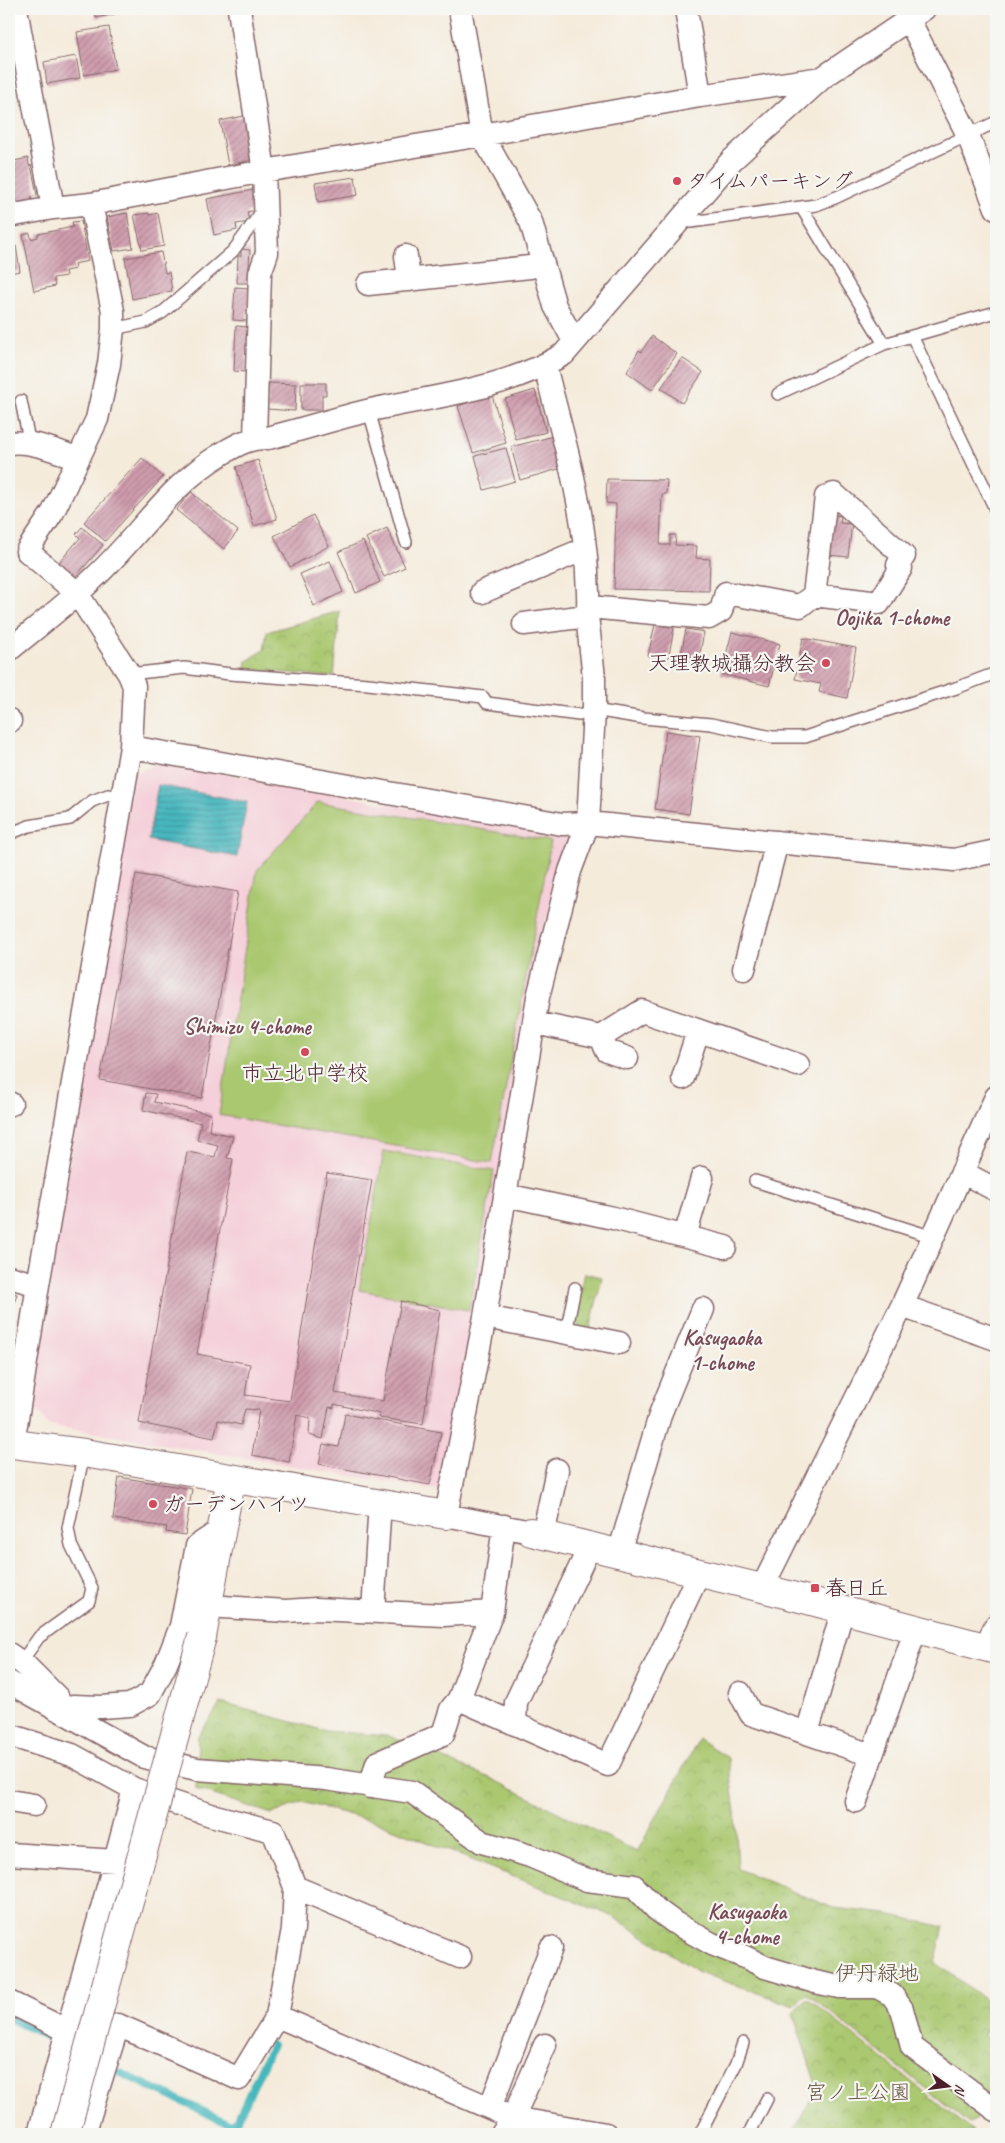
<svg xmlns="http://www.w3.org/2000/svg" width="1005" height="2143" font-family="Caveat,'Klee One',sans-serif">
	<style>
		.built { fill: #f5cfd9 }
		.park { fill: url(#park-crowns); stroke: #7a744e }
		.pitch { fill: #aac870; stroke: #7a744e }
		.water { fill: url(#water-rules); stroke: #486b74 }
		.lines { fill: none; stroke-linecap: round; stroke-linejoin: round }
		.stream { stroke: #47b7be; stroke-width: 8 }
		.building { fill: url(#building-hatch) }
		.lane-casing { stroke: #866669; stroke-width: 14 }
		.street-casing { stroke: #866669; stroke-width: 25 }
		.secondary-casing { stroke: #866669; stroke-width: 30 }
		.lane { stroke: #fff; stroke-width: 11 }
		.street { stroke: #fff; stroke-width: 22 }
		.secondary { stroke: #fff; stroke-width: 28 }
		.secondary-bridge-casing { stroke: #866669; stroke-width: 30; stroke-linecap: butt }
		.secondary-bridge { stroke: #fff; stroke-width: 28 }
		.poi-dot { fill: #d1495b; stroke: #f6f6f2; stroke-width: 2 }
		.labels { text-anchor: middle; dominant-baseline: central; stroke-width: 4.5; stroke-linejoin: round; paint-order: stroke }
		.poi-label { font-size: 21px; fill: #4a1f2b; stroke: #f6f6f2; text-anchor: start }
		.park-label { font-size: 21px; fill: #675240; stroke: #f6f6f2 }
		.neighbourhood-label { font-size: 22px; font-weight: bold; fill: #794b58; stroke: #f6f6f2 }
	</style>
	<defs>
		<pattern id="park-crowns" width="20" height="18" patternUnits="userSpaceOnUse" patternTransform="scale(1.25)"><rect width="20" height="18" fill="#aac870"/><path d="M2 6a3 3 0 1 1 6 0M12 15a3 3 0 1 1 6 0" fill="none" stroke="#94ab61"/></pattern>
		<pattern id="water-rules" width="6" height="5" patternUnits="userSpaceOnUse" patternTransform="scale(1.25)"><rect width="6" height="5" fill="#47b7be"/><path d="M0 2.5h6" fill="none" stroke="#3d949b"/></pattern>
		<pattern id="building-hatch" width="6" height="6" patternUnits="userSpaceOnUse" patternTransform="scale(1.25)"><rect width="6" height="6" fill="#cf9cad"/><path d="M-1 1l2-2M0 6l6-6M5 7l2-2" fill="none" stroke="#aa7f8d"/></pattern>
	</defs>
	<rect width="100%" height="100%" fill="#f6f6f2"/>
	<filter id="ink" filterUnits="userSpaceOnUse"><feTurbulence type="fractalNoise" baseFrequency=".02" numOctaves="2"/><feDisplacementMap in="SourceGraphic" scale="10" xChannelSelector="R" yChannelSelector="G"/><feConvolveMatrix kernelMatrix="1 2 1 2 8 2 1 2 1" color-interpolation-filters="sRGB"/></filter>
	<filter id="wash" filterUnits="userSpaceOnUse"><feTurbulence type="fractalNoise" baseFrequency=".0096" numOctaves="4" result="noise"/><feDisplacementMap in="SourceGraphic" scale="20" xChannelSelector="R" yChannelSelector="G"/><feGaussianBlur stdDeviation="1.12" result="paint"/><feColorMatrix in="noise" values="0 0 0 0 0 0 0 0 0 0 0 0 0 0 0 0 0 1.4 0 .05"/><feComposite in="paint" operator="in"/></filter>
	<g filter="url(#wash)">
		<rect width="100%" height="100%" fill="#f5ebdb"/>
		<path class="built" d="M164 762 570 838 542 934 502 1170 442 1491 48 1425 30 1402 133 773Z"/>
		<path class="park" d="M340 611 334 677 246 669 247 661 264 650 267 632Z
			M584 1273 602 1277 589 1334 577 1331 579 1323 573 1321Z
			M221 1703 326 1731 389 1736 490 1778 637 1852 699 1739 728 1758 735 1812 738 1869 833 1908 887 1914 944 1927 935 1962 996 2007V2015L984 2035 996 2048V2086L977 2119 969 2123 806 1993 794 2006 699 1972 614 1917 377 1822 302 1802 272 1814 196 1789 198 1736Z
			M807 1998 973 2131 972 2134H792L817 2088 793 2013Z"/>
		<path class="pitch" d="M318 802 551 841 492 1163 219 1115 257 870Z
			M384 1151 494 1171 469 1310 359 1290Z"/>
		<path class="water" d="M158 785 247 802 237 857 148 840Z"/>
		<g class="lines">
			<path class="stream" d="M9 2018 62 2044
				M108 2067 230 2124 237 2121 272 2045"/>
		</g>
		<g id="blocks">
			<path class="building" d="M95 9H123V12L96 18Z
				M109 27 116 69 84 75 77 32Z
				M76 56 80 78 47 84 44 62Z
				M244 116 252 160 228 165 220 121Z
				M28 158 29 166 31 165 37 195 31 197 32 202 14 206 9 169 15 168 14 161Z
				M355 177 358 195 318 202 315 183Z
				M253 190 257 210 247 212 249 222 236 224 237 230 214 235 207 199Z
				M127 213 133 248 114 251 107 217Z
				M149 213V215L158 213 164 246 142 250 134 215Z
				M81 221 88 261 74 264 75 269 65 271 66 276 53 278 55 286 34 291 23 235 30 233 31 239 38 237V234L73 227 72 222Z
				M9 238H12L13 247 16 246 20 271 9 273Z
				M241 249 250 250 248 283H237L238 256H241Z
				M161 252 165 273 169 272 172 291 132 299 125 258Z
				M235 287 249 288 247 321 233 320Z
				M236 326 248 327 246 372 234 371Z
				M652 336 677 354 652 390 627 372 639 350 641 352Z
				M682 358 703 372 682 403 661 388Z
				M268 383 296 384 295 411 267 409Z
				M301 383H326V395H322V410H301Z
				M535 390 546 432 516 440 505 399Z
				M492 395 506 443 473 453 458 406Z
				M554 436 562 468 520 480 511 447Z
				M506 448 515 481 484 490 475 456Z
				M142 458 163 477 105 541 84 522Z
				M258 460 277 519 254 526 236 467Z
				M607 479 667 480 666 494H662L660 545H670V535H676L675 545 697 546 696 558 710 559 709 591 614 589 616 504 606 503Z
				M191 492 238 531 224 549 176 510Z
				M313 515 329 546 290 567 274 536Z
				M834 515 841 516 840 523 852 524 848 557 828 555Z
				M82 527 103 545 71 582 55 567 80 538 76 534Z
				M387 528 405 567 384 577 366 538Z
				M363 541 380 582 356 593 338 552Z
				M330 561 343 592 314 606 300 574Z
				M655 624 674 628 668 660 648 656Z
				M686 629 704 632 698 664 680 660Z
				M732 632 780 644 769 686 721 674Z
				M803 638 856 648 847 698 819 692 821 684 795 679Z
				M666 731 700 736 689 814 655 809Z
				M136 874 238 892 202 1098 100 1080Z
				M146 1093 156 1094 154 1102 211 1114 209 1131 233 1136 227 1158 233 1159 197 1354 250 1364 245 1395 290 1401 327 1173 372 1180 335 1393 383 1401 401 1301 440 1310 423 1424 379 1418 380 1414 334 1404V1408L329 1407 323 1439 309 1435 310 1418 297 1415 289 1462 252 1455 259 1410 245 1409 241 1425 218 1420 214 1438 139 1423 187 1152 215 1157 218 1145 197 1140 201 1123 143 1110Z
				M9 1292 17 1294 9 1319Z
				M345 1414 441 1432 430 1485 319 1464 323 1444 339 1447Z
				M119 1477 192 1489 185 1535 166 1532 167 1527 113 1519Z"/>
		</g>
	</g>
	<g filter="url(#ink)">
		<use href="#blocks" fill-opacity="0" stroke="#866669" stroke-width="1"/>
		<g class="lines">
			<defs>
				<path id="lane" d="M801 207 884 344
					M680 219 691 222 816 205 837 197 996 122
					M113 329 146 322 162 313 233 251 262 211
					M912 336 996 511
					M778 394 884 344 996 312
					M21 401 30 445
					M369 411 406 542
					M129 674 184 668 230 674 368 684 483 697 487 703 579 715 594 710 643 718 711 724 772 737H805L956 688 996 673
					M9 834 29 826 70 819 92 801 108 795 122 797
					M755 1181 933 1237
					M566 1333 575 1288
					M21 1662 39 1637 89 1601 92 1588 71 1545 68 1528 84 1453
					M700 2134 736 2064 743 2043
					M749 2134 767 2099"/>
				<path id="street" d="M16 9 53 208
					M239 9 264 171 267 253 260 273 255 438
					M460 9 482 135 531 222 555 306 574 341
					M686 9 700 96
					M910 9 909 20 968 135 996 208
					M9 216 53 208 91 204 264 171 482 135 700 96 822 78
					M406 256 409 280
					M368 284 530 267 543 264
					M9 443C31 440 56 451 77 458
					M482 592 575 553 585 550
					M589 607 709 618 721 611 726 593 800 606 814 595 826 497 834 494 904 556 898 565 901 568 879 603 814 595
					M524 624 587 616
					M9 650C37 627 67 604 93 579 139 537 167 486 223 453 238 444 251 437 268 438 303 429 337 418 371 410 435 396 507 389 564 354L732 160 822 78 924 9
					M9 720 10 721
					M131 747 562 824 588 823 954 860 996 851
					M744 969 777 842
					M535 1023 601 1037 642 1011 798 1065
					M601 1037 607 1051 627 1058
					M683 1078 698 1031
					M9 1103 11 1104
					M962 1172 996 1190
					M506 1195 613 1218 725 1247
					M685 1236 702 1178
					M9 1277 38 1285
					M902 1306 996 1339
					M485 1317 619 1343
					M9 1444H13L38 1285 131 747 134 686 129 674 77 593 27 551 53 512 97 419 109 364 113 329V311L91 204
					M504 1526 492 1612 459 1699 608 1765 699 1573
					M531 1532 446 1515 485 1317 538 997 570 871 588 823 594 710V677L587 616C590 601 587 586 587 571 583 501 562 434 545 366
					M543 1535 557 1470
					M619 1553 661 1412 703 1309
					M762 1588 902 1306 996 1097
					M208 1606 286 1611 316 1609 444 1615 492 1612
					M373 1612 380 1503
					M985 1647 996 1625
					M9 1654 25 1665 58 1698 57 1709 73 1706 101 1707 130 1705 150 1694 166 1664 181 1626 197 1546 221 1530
					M9 1682 144 1757 197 1769 326 1779 412 1792 482 1842 530 1856 587 1880 634 1886 656 1909 675 1923 712 1944 745 1957 765 1967 815 1982 839 1987H877L892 1995 902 2009 912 2047 996 2110
					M740 1693 751 1714 871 1755
					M515 1724 516 1702 590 1546
					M807 1733 843 1609
					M9 1735 72 1755 134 1789C105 1905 69 2019 39 2134
					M370 1787 377 1763 443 1734 451 1709 459 1699
					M9 1801 34 1805
					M856 1801 916 1628
					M9 1854 116 1861
					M295 1887 460 1957
					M9 2002 66 2030
					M277 2016 513 2118 606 2134
					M490 2108 551 1948
					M84 2134 118 2025 239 2079 277 2016 293 1929 295 1887 273 1831 211 1815 134 1789
					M502 2134 513 2118 545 2045"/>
				<path id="secondary" d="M13 1444 84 1453 446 1515
					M531 1532 762 1588 996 1650
					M202 1637 231 1478"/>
			</defs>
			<use href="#lane" class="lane-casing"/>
			<use href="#street" class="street-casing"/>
			<use href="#secondary" class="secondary-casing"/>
			<use href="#lane" class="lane"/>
			<use href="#street" class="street"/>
			<use href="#secondary" class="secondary"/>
			<defs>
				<path id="secondary-bridge" d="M65 2134 202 1637"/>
			</defs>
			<use href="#secondary-bridge" class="secondary-bridge-casing"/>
			<use href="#secondary-bridge" class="secondary-bridge"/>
		</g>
	</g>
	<g class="poi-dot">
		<circle cx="677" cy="181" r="5"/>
		<circle cx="826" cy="663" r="5"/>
		<circle cx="305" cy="1052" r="5"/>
		<circle cx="153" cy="1504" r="5"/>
		<rect x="810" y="1583" width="10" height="10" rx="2.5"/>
	</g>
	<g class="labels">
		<g class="poi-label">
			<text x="687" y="181">タイムパーキング</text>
			<text x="816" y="663" text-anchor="end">天理教城攝分教会</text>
			<text x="305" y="1073" text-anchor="middle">市立北中学校</text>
			<text x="163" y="1504">ガーデンハイツ</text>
			<text x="825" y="1588">春日丘</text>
		</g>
		<g class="park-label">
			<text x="877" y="1973">伊丹緑地</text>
			<text x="858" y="2092">宮ノ上公園</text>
		</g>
		<g class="neighbourhood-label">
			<text x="892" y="618">Oojika 1-chome</text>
			<text x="247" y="1027">Shimizu 4-chome</text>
			<text x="722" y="1338">Kasugaoka<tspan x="722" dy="25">1-chome</tspan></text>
			<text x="747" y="1912">Kasugaoka<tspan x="747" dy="25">4-chome</tspan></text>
		</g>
	</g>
	<rect width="1005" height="2143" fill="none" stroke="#f6f6f2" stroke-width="30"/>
	<g transform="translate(948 2086) rotate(104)" stroke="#f6f6f2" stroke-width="4" paint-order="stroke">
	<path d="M0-4L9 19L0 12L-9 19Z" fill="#4a1f2b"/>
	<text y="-8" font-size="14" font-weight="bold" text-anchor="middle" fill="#4a1f2b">N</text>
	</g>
</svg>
